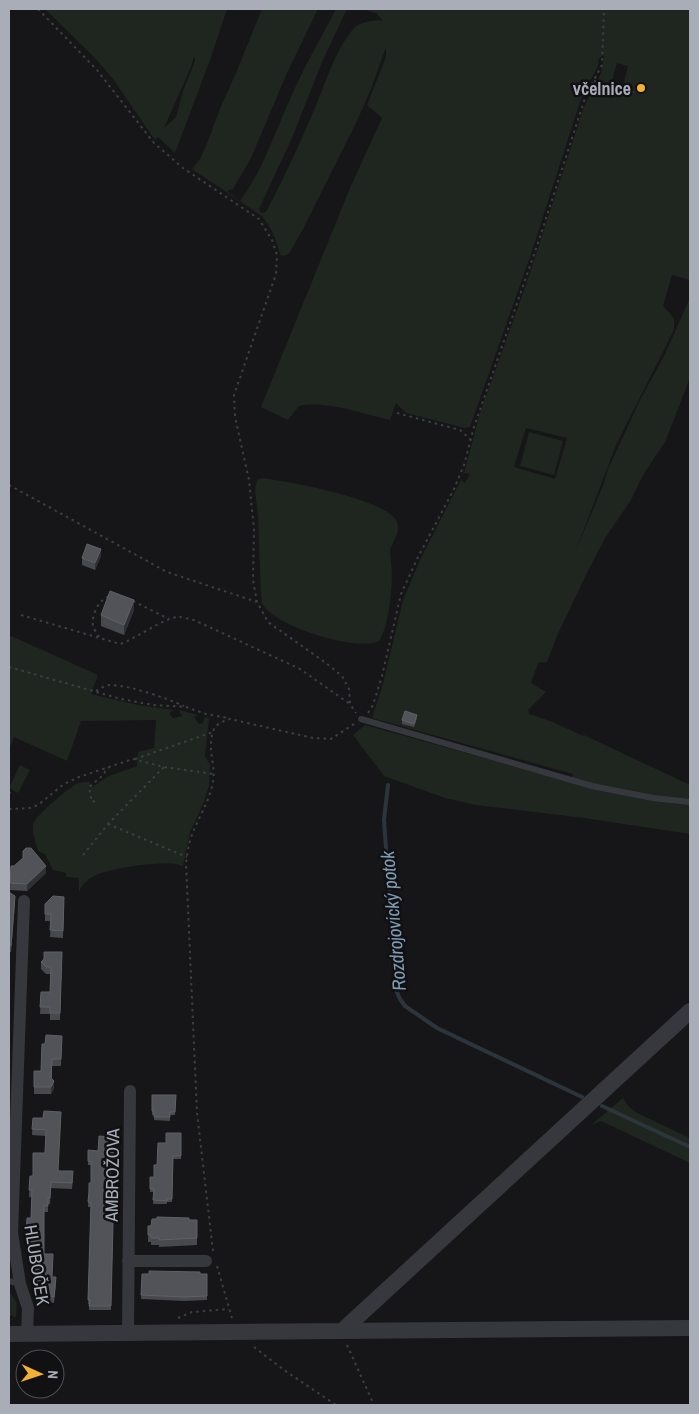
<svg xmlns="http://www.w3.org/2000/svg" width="699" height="1414" font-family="'Archivo Narrow',sans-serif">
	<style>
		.green { fill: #1e261f; fill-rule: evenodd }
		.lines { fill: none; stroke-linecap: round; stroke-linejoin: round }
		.stream { stroke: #2c353c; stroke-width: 4 }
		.path { stroke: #3d3f44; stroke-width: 2; stroke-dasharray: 2.5 4; stroke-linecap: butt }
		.service { stroke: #37383d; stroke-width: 6 }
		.minor { stroke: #37383d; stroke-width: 12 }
		.tertiary { stroke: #37383d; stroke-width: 16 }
		.wall { fill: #47494d }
		.shaded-wall { fill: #2f3033 }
		.building { fill: #525359; stroke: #5f6168 }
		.poi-dot { fill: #f2b134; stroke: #111113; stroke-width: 2 }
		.labels { text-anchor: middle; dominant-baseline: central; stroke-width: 5; stroke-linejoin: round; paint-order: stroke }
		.poi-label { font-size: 18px; font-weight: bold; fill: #a8adb8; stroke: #111113; text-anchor: end }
		.street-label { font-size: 18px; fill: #a8adb8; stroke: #111113 }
		.water-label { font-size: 19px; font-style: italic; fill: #7f9bb3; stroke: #111113 }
	</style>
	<rect width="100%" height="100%" fill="#161618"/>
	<path class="green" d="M45 9H227L210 60 175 153 158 137 155 140 113 79 94 57ZM194 56 195 61 183 91 176 117 164 128 191 67Z
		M262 9H318L287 73 251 158 233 189 227 191 240 201C263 170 275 132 291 97 304 67 321 38 336 9H347L322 62 292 138 259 209 261 213 266 212C284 178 300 143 315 108 326 82 335 50 354 28 360 22 375 19 383 21L376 13 362 9H690V280L672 275 663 306 674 318V330L617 443 574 555 604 483 608 469 640 400 664 356 690 298V377L680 404 665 442 643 475 631 500 605 538 585 577 557 636 547 662 538 663 531 683 546 692 528 710 529 714 553 722 583 736 584 735 690 785V834L584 818 476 805 445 798 384 776 353 735 365 725 571 782 573 774 372 718 383 684 403 600 421 558 461 480 465 483 470 474 464 473 480 413 527 282 584 107 601 73 604 55 599 58 598 66 581 99 531 254 470 427 465 428 406 413 396 403 390 420C362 414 326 400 299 406L288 420 261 407 350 188 382 118 367 105 386 57V47L371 89 356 123 302 231 290 252 287 255 282 256 280 254C275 238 273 230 262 216L192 169 200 159 208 141 221 106 236 73ZM617 63 628 66 622 90 605 86 603 90 596 88 599 81 611 84ZM526 428 567 438 555 479 514 467Z
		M529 432 563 441 554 475 520 466Z
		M262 478C286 481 388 499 397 522 401 533 392 541 390 551 390 555 391 559 391 563 394 580 389 627 379 641 356 652 273 626 262 603 262 602 261 596 261 595L258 517 255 489 257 480Z
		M9 635 98 675 91 694 138 705 174 710 170 712V715L173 718 182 716 179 710 198 715 194 717 199 724 203 723 205 717 209 718 205 756 210 765 209 785 204 802 190 832 183 866C169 859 108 868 94 876 87 880 82 884 79 892V878L66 877V873L53 870 45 854 38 851C36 843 32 833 33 825 35 815 69 788 78 783 82 782 86 782 90 782L92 787 109 776 137 766 138 752 154 748 156 720 81 721 67 761 14 737 9 750Z
		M20 765 30 770 18 793 9 788Z
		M623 1098 629 1107 637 1113 690 1138V1163L601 1121 591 1125Z
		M9 1291 17 1303 16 1317H13L9 1310Z"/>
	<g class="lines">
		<path class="stream" d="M388 785 384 820 396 990 400 999 405 1006 437 1028 582 1097
			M602 1106 690 1147"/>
		<path class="path" d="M38 9 97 70 154 143 183 168 259 219 272 240 277 255 276 274 234 395 235 417 249 480 254 529 253 580 257 602 268 622 326 663 342 676 349 689 350 704 356 713
			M594 81 636 93
			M397 413 460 430 470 439
			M9 485 167 572 257 602
			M133 601 169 619
			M21 615 120 644C136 639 165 617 178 617 183 617 189 619 194 620L300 669 350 704
			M99 637C97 634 94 629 93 626 91 615 99 599 110 596
			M9 667 121 699 153 705 186 707 206 714 228 718
			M96 691C100 689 105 685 110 685 129 685 166 698 184 706
			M368 713 373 705 382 676 401 594 418 557 454 489 464 465 474 427 539 240 586 95 602 65 604 9
			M135 759 213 732
			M9 794 11 790
			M95 801 92 802 89 787 101 777 109 767
			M9 809 30 808 38 805 64 784 79 777 133 759 164 767 213 774
			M108 824 187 857
			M83 855 108 824 164 767
			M213 1251 197 1113 186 863C187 856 188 850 189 844 195 822 209 804 213 782 216 765 207 749 213 732 215 724 223 721 230 719L313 738 331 739 354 724
			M217 1266 232 1318
			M9 1313 12 1319
			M178 1318 192 1312 229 1309
			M347 1345 374 1405
			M254 1347 284 1370 336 1405"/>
		<path class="service" d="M361 719 592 786 653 798 690 802
			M9 1281 20 1284"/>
		<path class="minor" d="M24 901 12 1233 20 1284 28 1308 27 1334
			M128 1261H206
			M128 1333 130 1091"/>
		<path class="tertiary" d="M342 1331 690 1011
			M9 1334 690 1328"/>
	</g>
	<path class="wall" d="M101 556 95 570 82 565V558Z
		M134 610 124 635 101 626V615Z
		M417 718 414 727 402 724V720Z
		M11 866 46 873 27 891 10 890Z
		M9 892 15 903 11 952H9Z
		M64 897 63 938 50 937 51 921H45V904Z
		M62 952 60 1020H50V1014H40L41 992H50L51 974H46L41 969V962Z
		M62 1036 61 1066H52V1078L54 1088 51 1094H34V1071H41L45 1044Z
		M152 1095H176L175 1115H170V1121L154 1120V1115H152Z
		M33 1118H43L59 1171 73 1178 72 1189 51 1188 50 1204H48V1212H44V1254L52 1277 56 1283 54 1303 42 1302V1297L39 1296V1289H37V1282H35L36 1274H34L35 1253H28V1245H26L27 1218H31L32 1197H29L30 1176H33L45 1153 46 1136 32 1135Z
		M181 1133V1159H173L172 1202H167V1204H153L154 1192H150V1177H154L157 1165Z
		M112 1137 114 1168H110L111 1187H113V1203H110V1222H113L111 1310H89V1304H88L91 1207H88L89 1183H91V1165H88V1150L98 1151Z
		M189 1220H197V1245L159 1247V1245H151V1242H148V1226Z
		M142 1274H207V1300L184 1301 141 1299Z"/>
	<path class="shaded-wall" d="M101 549V556L95 570V563Z
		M134 600V610L124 635V625Z
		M46 866V873L27 891V884Z
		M15 896V903L11 952V946Z
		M54 1081V1088L51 1094V1087Z"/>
	<path class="building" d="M87 544 101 549 95 563 82 558Z
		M110 591 134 600 124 625 101 615Z
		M405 711 417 715 414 724 402 720Z
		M26 848H31L46 866 27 884 10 883 11 866H14L23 858V851Z
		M9 892 15 896 11 946 9 945Z
		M53 896 64 897 63 931 50 930 51 914H45V904Z
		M44 952H62L60 1013H50V1007H40L41 992H50L51 967H46L41 962 44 959Z
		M46 1035 62 1036 61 1059H52L51 1078 54 1081 51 1087H34V1071H41L42 1044H45Z
		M152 1095H176L175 1112H170V1117H154V1111H152Z
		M44 1111 61 1112 58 1171H73L72 1183 51 1182 50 1198H48V1206L44 1205V1254H53L52 1277H56L54 1297 42 1296V1290H39V1282H37L38 1276H35L36 1268H34L35 1247H28V1239L26 1238 27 1218H31L32 1190H29L30 1176H33V1153H45L46 1130 32 1129 33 1118H43Z
		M166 1133H181V1156H173L172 1199H167V1201L153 1200 154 1189H150V1177H154V1165H157L158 1143H166Z
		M99 1136 112 1137 114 1164H110L111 1187H113V1199H110V1222H113L111 1306H89L90 1300H88L91 1203 88 1202 89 1192V1183H91V1161H88V1150L98 1151Z
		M157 1217 189 1218V1220H197V1238L159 1240V1238H151V1235H148V1226H151L152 1219H157Z
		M149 1271 200 1272V1274H207V1296L184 1297 141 1295 142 1274H149Z"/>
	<circle class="poi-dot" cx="641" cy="88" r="5"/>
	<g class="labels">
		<g class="poi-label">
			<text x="631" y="88">včelnice</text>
		</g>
		<g class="street-label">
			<text transform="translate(112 1175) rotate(-89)">AMBROŽOVA</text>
			<text transform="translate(37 1265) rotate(81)">HLUBOČEK</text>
		</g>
		<g class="water-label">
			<text transform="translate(393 921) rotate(-95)">Rozdrojovický potok</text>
		</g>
	</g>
	<rect width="699" height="1414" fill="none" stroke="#a8adb8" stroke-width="20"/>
	<g transform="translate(40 1374) rotate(93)"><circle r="24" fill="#111113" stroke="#4d4f55"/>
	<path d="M0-4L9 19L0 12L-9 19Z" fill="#f2b134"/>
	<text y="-8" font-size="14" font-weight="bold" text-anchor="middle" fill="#a8adb8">N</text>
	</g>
</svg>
